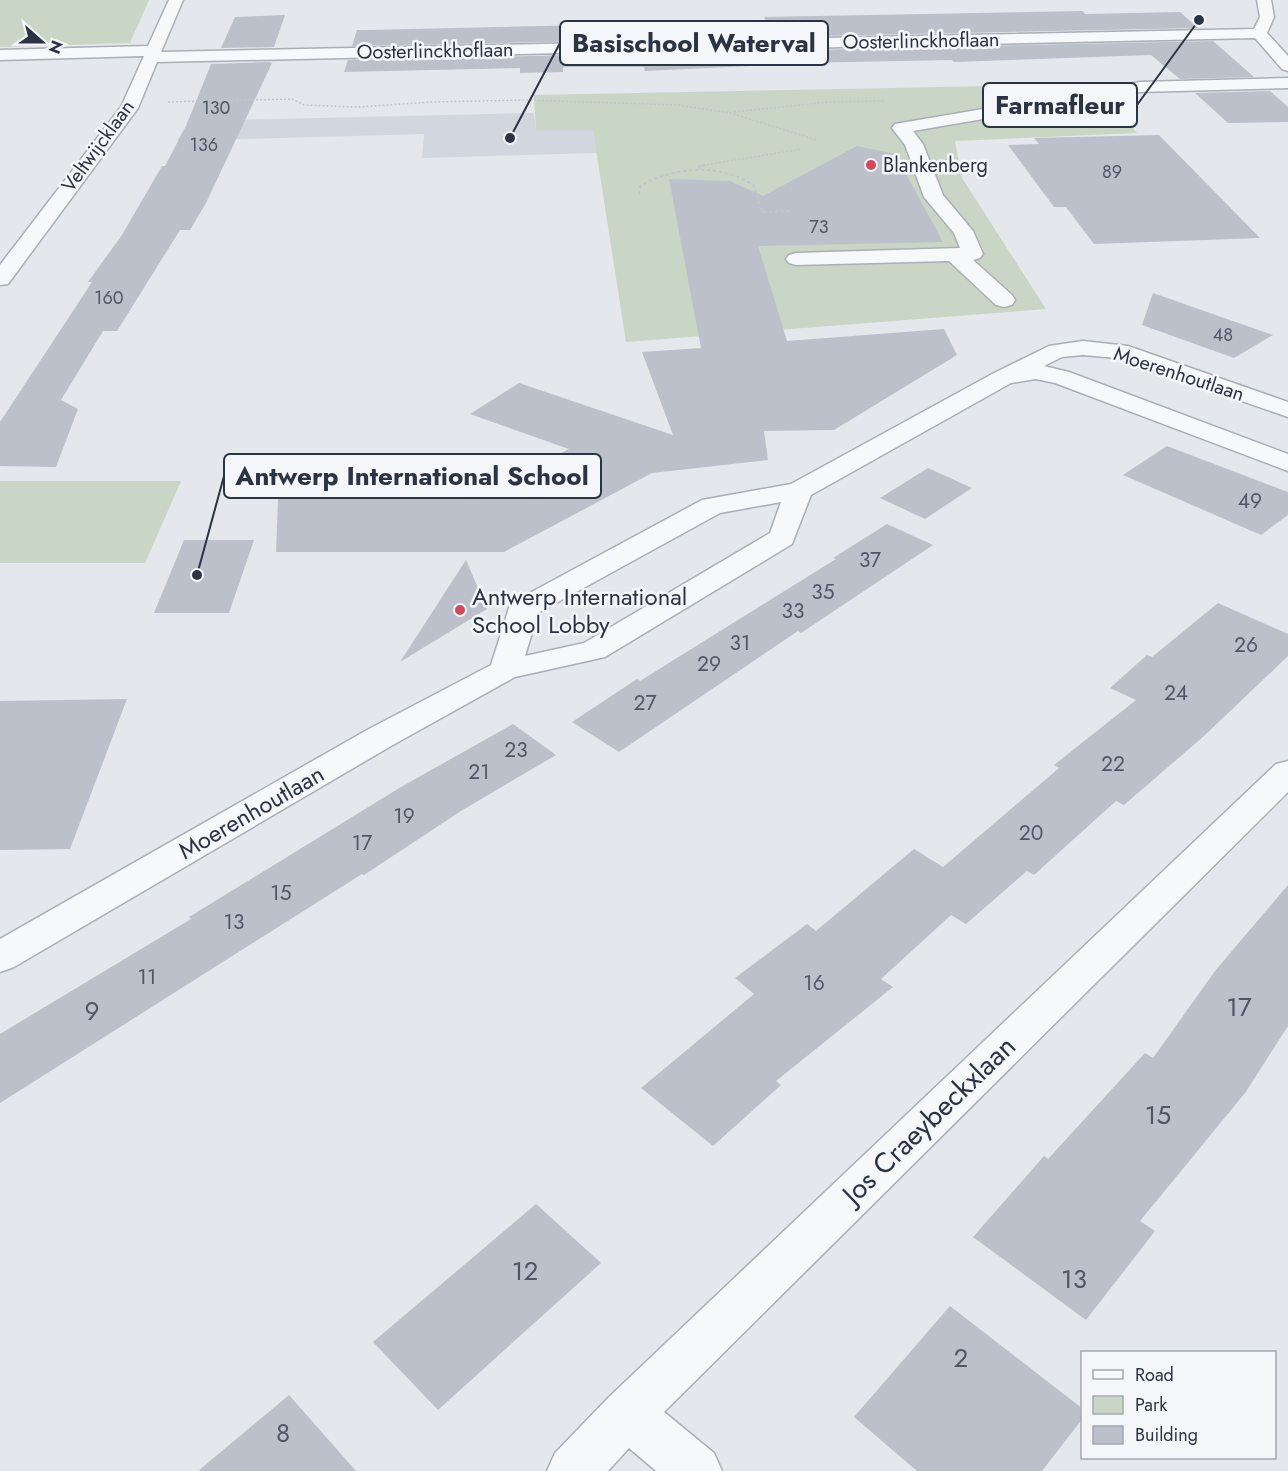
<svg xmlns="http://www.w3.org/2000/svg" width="1288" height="1471" font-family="Jost,sans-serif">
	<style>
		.built { fill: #d2d6de }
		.green { fill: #c9d6c5 }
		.building { fill: #bbc0ca }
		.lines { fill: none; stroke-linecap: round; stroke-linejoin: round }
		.minor-casing { stroke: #a9aeb7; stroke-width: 3 }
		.path-far1 { stroke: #c2c5cb; stroke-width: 1.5; stroke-dasharray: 2 2; stroke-linecap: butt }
		.path { stroke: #c2c5cb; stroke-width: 2; stroke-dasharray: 3 3; stroke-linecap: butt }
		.minor { fill: #f7f8fa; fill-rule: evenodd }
		.poi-dot { fill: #d1495b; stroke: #f4f6f9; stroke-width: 2 }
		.labels { text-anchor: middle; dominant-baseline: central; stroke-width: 5; stroke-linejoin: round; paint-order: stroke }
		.far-number-label { font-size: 18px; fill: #4f5766 }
		.far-street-label { font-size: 20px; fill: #2b3445; stroke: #f4f6f9 }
		.far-poi-label { font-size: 20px; fill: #2b3445; stroke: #f4f6f9; text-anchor: start }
		.number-label { font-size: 21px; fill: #4f5766 }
		.poi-label { font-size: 24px; fill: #2b3445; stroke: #f4f6f9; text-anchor: start }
		.street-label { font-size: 24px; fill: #2b3445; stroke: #f4f6f9 }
		.near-number-label { font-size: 26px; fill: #4f5766 }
		.near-street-label { font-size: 28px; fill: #2b3445; stroke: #f4f6f9 }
		.leader { fill: none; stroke: #2b3445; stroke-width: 2 }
		.callout-dot { fill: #2b3445; stroke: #f4f6f9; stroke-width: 2 }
		.callout { fill: #f4f6f9; stroke: #2b3445; stroke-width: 2 }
		.callout-label { font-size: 26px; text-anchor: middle; font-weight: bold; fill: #2b3445 }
	</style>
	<rect width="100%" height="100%" fill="#e4e7ec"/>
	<path class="built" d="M534 113 536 130H593L597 153 422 158 424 134 177 141 189 121Z"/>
	<path class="green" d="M0 0H149L130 43 0 47Z
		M1094 84 1137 133 955 141 962 178 1046 309 626 342 593 130H536L534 95Z
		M0 481H181L145 563H0Z"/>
	<path class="building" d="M1083 11 1085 14 1180 12 1198 28 352 46 357 30H367L766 21 764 17Z
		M285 15 274 47 221 48 235 17Z
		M1213 41 1254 77 1180 79 1151 55 954 62 952 60 749 64 750 66 645 71 644 67H563V72L520 73V68L344 72 348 60Z
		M269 62 272 63 206 203 190 230H180L117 331H103L61 400 78 409 56 467 0 466V422L92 282H88L122 235 162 166H165L186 126 211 64Z
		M1270 91 1288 107V122L1228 123 1195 93Z
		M1159 135 1260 238 1094 244 1066 207H1054L1008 145 1039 144 1034 138Z
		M857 146 895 154 943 242 758 246 787 341 944 329 957 355 834 430 764 431 768 460 652 473 504 552H276L278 499 477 496 569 449 470 414 519 383 673 435 642 352 701 348 669 179 730 181 763 196Z
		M1153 293 1273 335 1234 358 1142 325Z
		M1167 446 1288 492V515L1261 535 1123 475Z
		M928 468 972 488 925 519 880 498Z
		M887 524 933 545 801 633 798 631 619 752 572 722 637 679 640 681 836 559 833 558Z
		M184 540H254L229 613H154Z
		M466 560 487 609 400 662Z
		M1218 603 1288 634V656L1204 736 1124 805 1116 801 1034 875 1027 871 966 924 951 915 881 979 893 987 776 1081 781 1085 713 1146 641 1088 754 994 735 978 807 924 816 931 914 849 943 867 1059 768 1054 765 1136 700 1110 688 1147 655 1152 657Z
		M127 699 70 849 0 850V701Z
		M513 724 556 755 461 811 364 875 362 874 0 1103V1034L191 919 189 917 401 787Z
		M1288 885V1026L1245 1093 1140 1221 1155 1231 1086 1320 973 1237 1044 1156 1048 1159 1145 1053 1153 1058 1215 971Z
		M536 1204 601 1263 438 1410 373 1342Z
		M950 1306 1083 1409V1418L1042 1471H917L854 1417Z
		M289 1395 356 1471H198Z"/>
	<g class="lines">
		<defs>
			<path id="minor" d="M169 0H183L161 52 1254 29 1260 17 1257 0H1271L1274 17 1267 33 1288 56V71L1282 69 1255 38 157 62 138 108 8 284 0 285V265L121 107 144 56 0 60V50L148 46Z
				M1288 78V88L1140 92 913 131 923 144 943 195 973 231 983 254 980 258 973 260 1012 295 1015 300 1012 305 1004 307 996 305 949 261 796 265 789 263 786 259 789 255 796 253 960 248 954 233 924 197 905 145 892 128 895 124 1140 82Z
				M1083 341 1128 346 1288 402V417L1117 358 1083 355 1062 357 1044 366 1069 372 1288 454V471L1055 383 1036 379 1011 383 811 495 792 544 605 657 515 677 391 746 14 967 0 972V939L367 730 491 665 509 608 513 602 702 500 791 484 994 373 1049 346ZM781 502 770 533 584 643 525 656 538 613 720 513Z
				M1288 761V792L664 1412 714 1453 722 1471H656L629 1448 608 1471H547L555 1453 609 1397 1276 764Z"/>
		</defs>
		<use href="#minor" class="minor-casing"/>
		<path class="path-far1" d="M168 102 292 99 304 105 357 107 432 102 526 100 678 105 730 113 817 140
			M734 112 828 102 885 101
			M699 166 802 149"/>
		<path class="path" d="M699 169V166L708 165
			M639 194 640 186C673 167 721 162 754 186L762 212 789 211"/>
		<use href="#minor" class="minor"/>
	</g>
	<g class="poi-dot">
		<circle cx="871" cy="165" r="6"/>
		<circle cx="460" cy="610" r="6"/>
	</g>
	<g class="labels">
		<g class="far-number-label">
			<text x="216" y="108">130</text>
			<text x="204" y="145">136</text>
			<text x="1112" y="172">89</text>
			<text x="819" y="227">73</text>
			<text x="109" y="298">160</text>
			<text x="1223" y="335">48</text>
		</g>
		<g class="far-street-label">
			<text transform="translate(921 41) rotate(-1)">Oosterlinckhoflaan</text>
			<text transform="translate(435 51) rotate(-1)">Oosterlinckhoflaan</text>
			<text transform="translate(98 146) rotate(-54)">Veltwijcklaan</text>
			<text transform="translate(1179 374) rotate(18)">Moerenhoutlaan</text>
		</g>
		<g class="far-poi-label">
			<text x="883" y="165">Blankenberg</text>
		</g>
		<g class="number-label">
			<text x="1250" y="501">49</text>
			<text x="870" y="560">37</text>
			<text x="823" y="592">35</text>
			<text x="793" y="611">33</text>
			<text x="740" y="643">31</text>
			<text x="1246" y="645">26</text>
			<text x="709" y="664">29</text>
			<text x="1176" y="693">24</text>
			<text x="645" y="703">27</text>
			<text x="516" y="750">23</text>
			<text x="1113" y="764">22</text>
			<text x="479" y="772">21</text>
			<text x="404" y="816">19</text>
			<text x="1031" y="833">20</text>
			<text x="362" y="843">17</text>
			<text x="281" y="893">15</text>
			<text x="234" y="922">13</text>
			<text x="147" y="977">11</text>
			<text x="814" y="983">16</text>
		</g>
		<g class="poi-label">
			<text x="472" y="596">Antwerp International<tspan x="472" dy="28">School Lobby</tspan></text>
		</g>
		<g class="street-label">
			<text transform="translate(251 812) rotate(-30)">Moerenhoutlaan</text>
		</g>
		<g class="near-number-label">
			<text x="1239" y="1007">17</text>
			<text x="92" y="1011">9</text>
			<text x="1158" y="1115">15</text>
			<text x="525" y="1271">12</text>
			<text x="1074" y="1279">13</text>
			<text x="961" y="1358">2</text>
			<text x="283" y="1433">8</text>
		</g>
		<g class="near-street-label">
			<text transform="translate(929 1120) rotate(-44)">Jos Craeybeckxlaan</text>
		</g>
	</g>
	<path class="leader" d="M510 138L560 43M1199 20L1137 105M197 575L224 476"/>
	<g class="callout-dot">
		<circle cx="510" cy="138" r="6"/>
		<circle cx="1199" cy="20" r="6"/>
		<circle cx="197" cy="575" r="6"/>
	</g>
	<g class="callout">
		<rect x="560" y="21" width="268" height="44" rx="6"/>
		<rect x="983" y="83" width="154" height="44" rx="6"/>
		<rect x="224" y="454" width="377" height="44" rx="6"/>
	</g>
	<g class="callout-label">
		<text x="694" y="52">Basischool Waterval</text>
		<text x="1060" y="114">Farmafleur</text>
		<text x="412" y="485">Antwerp International School</text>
	</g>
	<rect x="1081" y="1351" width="195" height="108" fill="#f4f6f9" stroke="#a4a8b1" stroke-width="1.5"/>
	<rect x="1093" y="1370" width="30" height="9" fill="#f7f8fa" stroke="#a4a8b1" stroke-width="1.5"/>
	<text x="1135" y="1381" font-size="18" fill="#2b3445">Road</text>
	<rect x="1093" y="1396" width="30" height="18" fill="#c9d6c5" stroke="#a4a8b1" stroke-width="1.5"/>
	<text x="1135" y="1411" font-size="18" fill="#2b3445">Park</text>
	<rect x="1093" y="1426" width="30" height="18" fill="#bbc0ca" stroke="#a4a8b1" stroke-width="1.5"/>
	<text x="1135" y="1441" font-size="18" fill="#2b3445">Building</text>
	<g transform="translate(42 42) rotate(111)" stroke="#f4f6f9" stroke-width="4.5" paint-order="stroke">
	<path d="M0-4.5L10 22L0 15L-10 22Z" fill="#2b3445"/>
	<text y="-9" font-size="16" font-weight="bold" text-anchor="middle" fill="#2b3445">N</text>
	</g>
</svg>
